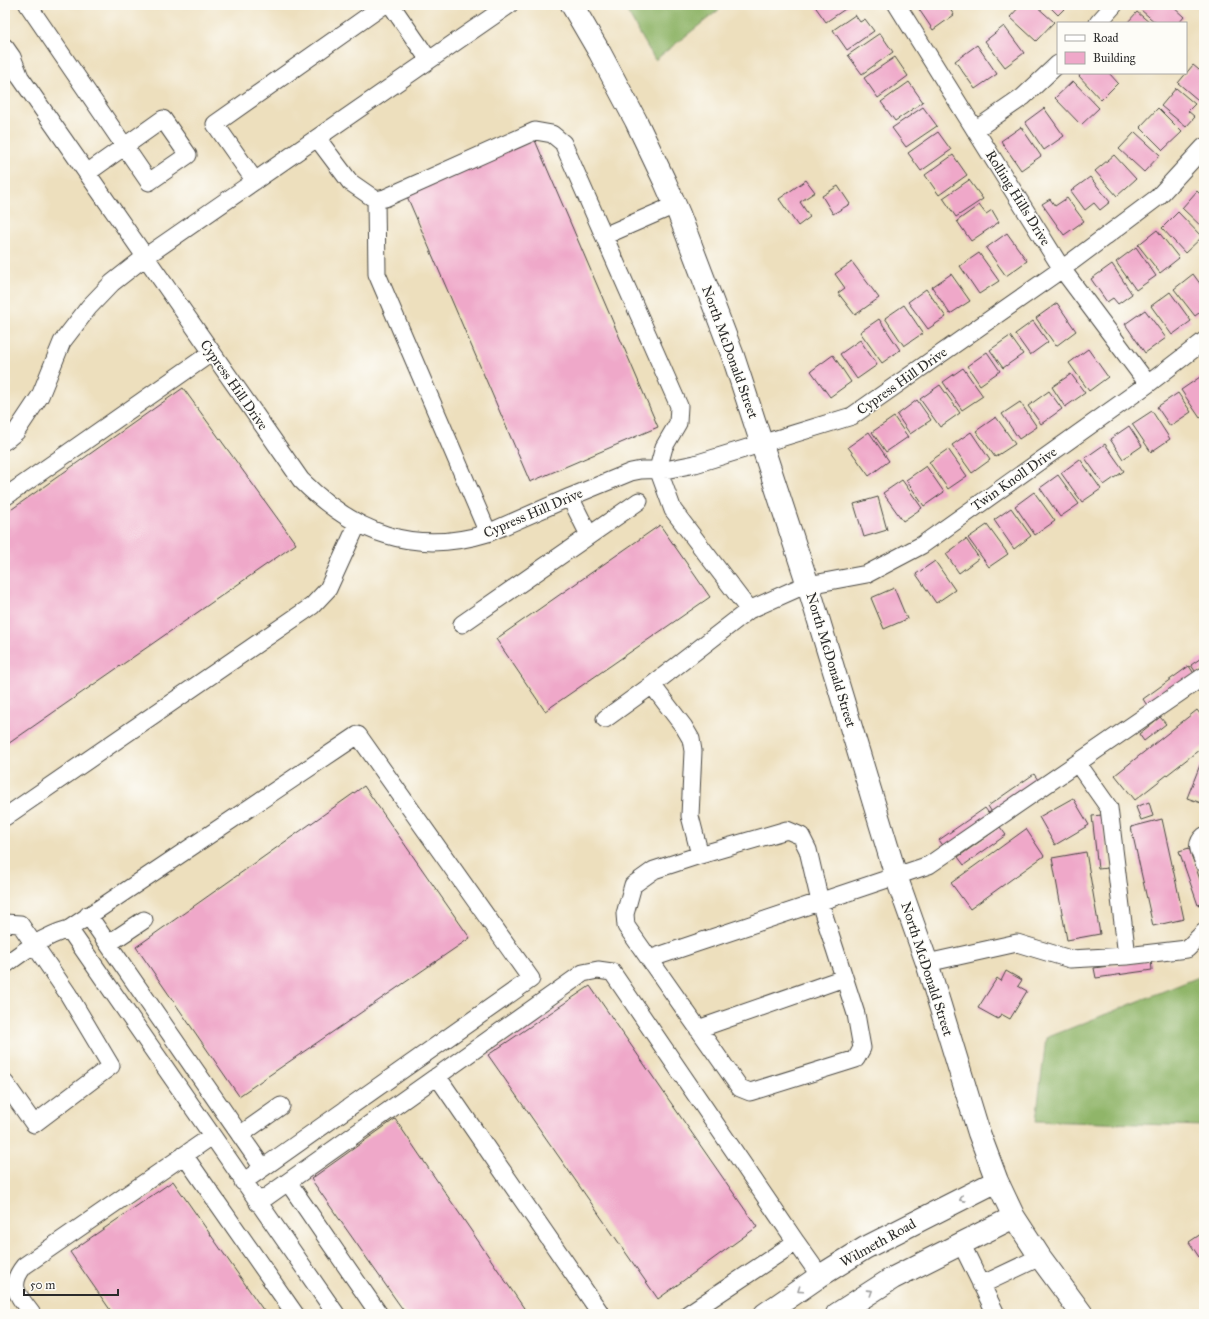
<svg xmlns="http://www.w3.org/2000/svg" width="1209" height="1319" font-family="'IM FELL Great Primer',serif">
	<style>
		.forest { fill: #90b569; stroke: #5e704a }
		.building { fill: #efa8c9 }
		.lines { fill: none; stroke-linecap: round; stroke-linejoin: round }
		.minor-casing { stroke: #484641; stroke-width: 19 }
		.major-casing { stroke: #484641; stroke-width: 24 }
		.minor { stroke: #fff; stroke-width: 17 }
		.major { stroke: #fff; stroke-width: 22 }
		.oneway { stroke: #a0a0a0 }
		.labels { text-anchor: middle; dominant-baseline: central; stroke-width: 3; stroke-linejoin: round; paint-order: stroke }
		.street-label { font-size: 14px; fill: #2b2b2b; stroke: #fdfcf7 }
	</style>
	<rect width="100%" height="100%" fill="#fdfcf7"/>
	<filter id="ink" filterUnits="userSpaceOnUse"><feTurbulence type="fractalNoise" baseFrequency=".025" numOctaves="2"/><feDisplacementMap in="SourceGraphic" scale="8" xChannelSelector="R" yChannelSelector="G"/><feConvolveMatrix kernelMatrix="1 2 1 2 8 2 1 2 1" color-interpolation-filters="sRGB"/></filter>
	<filter id="wash" filterUnits="userSpaceOnUse"><feTurbulence type="fractalNoise" baseFrequency=".012" numOctaves="4" result="noise"/><feDisplacementMap in="SourceGraphic" scale="16" xChannelSelector="R" yChannelSelector="G"/><feGaussianBlur stdDeviation="0.9" result="paint"/><feColorMatrix in="noise" values="0 0 0 0 0 0 0 0 0 0 0 0 0 0 0 0 0 1.4 0 .05"/><feComposite in="paint" operator="in"/></filter>
	<g filter="url(#wash)">
		<rect width="100%" height="100%" fill="#eddfbd"/>
		<path class="forest" d="M629 5H725L655 60 625 8Z
			M1204 975V1126L1036 1121 1046 1038Z"/>
		<g id="blocks">
			<path class="building" d="M814 5H851L826 22Z
				M916 5H947L954 15 933 30Z
				M1021 5H1035L1054 22 1036 41 1010 17Z
				M1048 5H1068L1058 15Z
				M1146 5H1171L1184 17 1179 23H1156L1141 10Z
				M1137 12 1150 23H1127Z
				M855 15 860 22 865 19 874 31 847 50 833 30Z
				M1004 26 1024 53 1005 67 985 41Z
				M880 33 893 52 862 74 848 55Z
				M977 45 997 74 975 89 955 61Z
				M895 57 908 76 878 98 864 78Z
				M1193 65 1204 74V105L1178 83Z
				M1081 73H1109L1118 83 1101 100 1079 76Z
				M1073 81 1099 108 1081 125 1055 98Z
				M909 82 923 102 895 121 881 102Z
				M1176 88 1195 104 1188 111 1195 117 1186 127 1161 106Z
				M923 107 937 126 906 147 892 128Z
				M1044 108 1064 136 1044 150 1025 122Z
				M1158 108 1182 132 1163 150 1140 127Z
				M1021 127 1041 156 1021 170 1001 141Z
				M938 132 951 150 921 171 908 153Z
				M1135 132 1160 155 1144 172 1119 149Z
				M534 138 658 427 530 482 406 194Z
				M953 155 967 175 939 195 925 175Z
				M1114 155 1136 179 1117 196 1095 171Z
				M1090 177 1110 202 1100 210 1094 203 1085 210 1071 191Z
				M806 180 815 192 800 202 810 217 798 226 779 199Z
				M969 180 983 199 956 217 943 198Z
				M838 186 850 204 833 214 822 196Z
				M1197 191 1204 198V229L1182 208Z
				M1067 198 1084 221 1064 235 1042 204 1050 199 1055 206Z
				M979 205 986 214 992 210 999 222 971 241 957 221Z
				M1178 212 1202 237 1185 253 1162 228Z
				M1157 230 1179 258 1160 273 1138 245Z
				M1007 233 1027 261 1006 276 986 248Z
				M1136 247 1156 276 1136 290 1116 262Z
				M979 253 999 281 979 294 960 266Z
				M852 262 879 298 855 315 838 293 845 288 835 274Z
				M1112 264 1132 294 1118 304 1113 298 1107 302 1091 279Z
				M951 274 970 301 950 314 932 287Z
				M1193 274 1204 289V309L1195 316 1174 289Z
				M926 289 946 317 928 329 908 302Z
				M1170 292 1191 321 1172 335 1151 306Z
				M1057 303 1076 331 1056 346 1036 318Z
				M904 305 923 333 904 346 885 318Z
				M1145 310 1166 338 1145 353 1125 324Z
				M879 319 900 350 882 363 860 332Z
				M1033 321 1048 342 1030 355 1015 334Z
				M1010 336 1023 354 1003 368 990 350Z
				M860 340 877 365 857 379 840 354Z
				M1088 349 1108 377 1089 391 1069 363Z
				M987 352 1000 371 980 385 967 366Z
				M833 355 851 382 830 397 811 371Z
				M963 368 983 396 962 410 943 382Z
				M1071 374 1085 393 1065 407 1052 387Z
				M1200 377 1204 383V415L1200 418 1181 390Z
				M940 385 960 413 940 427 920 399Z
				M183 388 296 544 5 746V514Z
				M1049 391 1062 409 1041 424 1028 406Z
				M1178 393 1191 412 1170 426 1157 407Z
				M917 400 931 420 910 434 897 415Z
				M1020 402 1037 427 1019 439 1002 414Z
				M1152 411 1170 439 1151 452 1132 424Z
				M894 417 908 437 886 452 872 432Z
				M996 417 1015 444 995 457 976 431Z
				M1129 426 1142 446 1123 459 1110 439Z
				M869 432 889 461 869 476 848 447Z
				M971 432 990 460 972 473 952 445Z
				M1105 444 1124 471 1104 485 1085 458Z
				M948 449 967 476 948 489 929 462Z
				M1080 459 1101 489 1082 502 1061 473Z
				M926 466 944 492 924 506 906 480Z
				M1058 475 1079 504 1060 517 1040 488Z
				M902 480 922 508 903 521 883 493Z
				M1034 492 1055 521 1035 535 1015 506Z
				M878 497 887 530 864 537 854 504Z
				M1011 508 1031 536 1014 549 994 520Z
				M660 525 710 597 545 711 496 639Z
				M987 525 1008 554 989 567 968 538Z
				M966 539 979 558 959 573 946 554Z
				M935 561 955 590 936 603 916 574Z
				M894 588 907 619 884 629 871 598Z
				M1204 656V669L1197 674 1191 665Z
				M1189 666 1195 675 1148 707 1143 699Z
				M1197 710 1204 719V746L1135 800 1115 775Z
				M1160 717 1166 724 1144 741 1139 734Z
				M1200 765 1204 766V804L1187 798Z
				M1034 774 1040 783 993 814 988 806Z
				M364 786 470 938 239 1096 136 947Z
				M1073 798 1089 825 1055 845 1039 817Z
				M1149 802 1153 816 1141 820 1136 807Z
				M985 808 991 816 945 848 939 840Z
				M1102 815 1108 868 1098 869 1092 816Z
				M1162 819 1184 919 1153 926 1131 827Z
				M1000 827 1006 835 964 865 958 857Z
				M1026 829 1044 856 970 909 951 883Z
				M1189 848 1204 891V903L1198 905 1179 851Z
				M1086 852 1100 934 1067 940 1052 858Z
				M1151 960 1152 970 1096 978 1094 968Z
				M1006 971 1022 980 1018 986 1027 991 1010 1019 1001 1014 998 1019 978 1008 997 978 1001 981Z
				M590 986 757 1227 658 1299 488 1055Z
				M395 1119 528 1314H406L311 1179Z
				M173 1181 266 1314H113L70 1252Z
				M1201 1234 1204 1238V1253L1199 1257 1189 1242Z"/>
		</g>
	</g>
	<g filter="url(#ink)">
		<use href="#blocks" fill-opacity="0" stroke="#484641" stroke-width="1"/>
		<g class="lines">
			<defs>
				<path id="minor" d="M28 5 149 182 188 155 163 119 87 173
					M391 5 429 60
					M897 5 1062 269 1148 384
					M1098 23 1114 5
					M5 47 12 57 20 77 301 480C354 533 414 556 488 533L570 497 631 472 641 470 670 469 695 464 852 416 1062 269 1158 197 1204 147
					M975 130 1023 97 1058 64
					M317 138 350 182 376 200 385 198 535 131 552 134 563 143 679 406 678 423 664 447 658 469 673 510 749 610 796 589 808 585 867 574 922 545 1148 384 1204 341
					M255 181 215 124 384 5
					M376 200 377 274 488 533
					M604 236 675 205
					M5 441 16 432 40 396 62 342 89 307 112 283 145 257 509 5
					M5 497 211 353
					M570 497 589 535
					M462 624 639 501
					M652 685 684 727 691 739 693 751 690 816 700 855 654 870 633 885 625 914 626 926 740 1088 750 1092 856 1059 862 1048 856 1014 821 906 808 850 801 836 787 830 700 855
					M605 719 652 685 749 610
					M1078 764 1109 808 1127 956
					M5 817 312 606 328 589 358 523
					M1204 836C1194 845 1200 851 1204 863
					M88 915 263 1168
					M5 923 20 924 68 994 111 1066 34 1124 5 1083
					M108 944 144 920
					M649 959 929 865 1204 676
					M927 963 1017 943 1070 959 1127 956 1187 949 1204 932
					M5 965C25 950 44 936 69 929
					M698 1029 844 978
					M437 1076 601 1314
					M240 1135 281 1106
					M184 1155 295 1314
					M243 1182 531 979 358 735 69 929 336 1314
					M288 1182 379 1314
					M258 1203 583 973 598 970 612 972 796 1242 688 1314
					M796 1242 820 1276
					M961 1243 996 1314
					M981 1285 1040 1257
					M32 1314C19 1296 7 1287 24 1266L212 1136"/>
				<path id="major" d="M572 5 600 53 636 121 665 182 679 214 733 356 808 585 896 876 927 963 979 1133 997 1181 1014 1217 1040 1257 1082 1314
					M765 1314 820 1276 865 1248 997 1181
					M837 1314 893 1278 1014 1217"/>
			</defs>
			<use href="#minor" class="minor-casing"/>
			<use href="#major" class="major-casing"/>
			<use href="#minor" class="minor"/>
			<use href="#major" class="major"/>
		</g>
		<defs><path id="oneway-chevron" d="M-2-3.5L2.5 0L-2 3.5" fill="none" stroke-width="1.6" stroke-linecap="round" stroke-linejoin="round"/></defs>
		<g class="oneway">
			<use href="#oneway-chevron" transform="translate(962 1199) rotate(153)"/>
			<use href="#oneway-chevron" transform="translate(800 1290) rotate(146)"/>
			<use href="#oneway-chevron" transform="translate(870 1292) rotate(-33)"/>
		</g>
	</g>
	<g class="labels">
		<g class="street-label">
			<text transform="translate(1018 198) rotate(58)">Rolling Hills Drive</text>
			<text transform="translate(730 352) rotate(70)">North McDonald Street</text>
			<text transform="translate(902 381) rotate(-35)">Cypress Hill Drive</text>
			<text transform="translate(234 385) rotate(55)">Cypress Hill Drive</text>
			<text transform="translate(1014 479) rotate(-35)">Twin Knoll Drive</text>
			<text transform="translate(533 513) rotate(-23)">Cypress Hill Drive</text>
			<text transform="translate(831 660) rotate(73)">North McDonald Street</text>
			<text transform="translate(927 969) rotate(72)">North McDonald Street</text>
			<text transform="translate(878 1243) rotate(-29)">Wilmeth Road</text>
		</g>
	</g>
	<rect width="1209" height="1319" fill="none" stroke="#fdfcf7" stroke-width="20"/>
	<rect x="1057" y="22" width="130" height="52" fill="#fdfcf7" stroke="#a9a8a5"/>
	<rect x="1065" y="35" width="20" height="6" fill="#ffffff" stroke="#a9a8a5"/>
	<text x="1093" y="42" font-size="12" fill="#2b2b2b">Road</text>
	<rect x="1065" y="52" width="20" height="12" fill="#efa8c9" stroke="#a9a8a5"/>
	<text x="1093" y="62" font-size="12" fill="#2b2b2b">Building</text>
	<path d="M24 1289v6h94v-6" fill="none" stroke="#2b2b2b" stroke-width="2"/>
	<text x="30" y="1289" font-size="12" fill="#2b2b2b" stroke="#fdfcf7" stroke-width="3" paint-order="stroke">50 m</text>
</svg>
